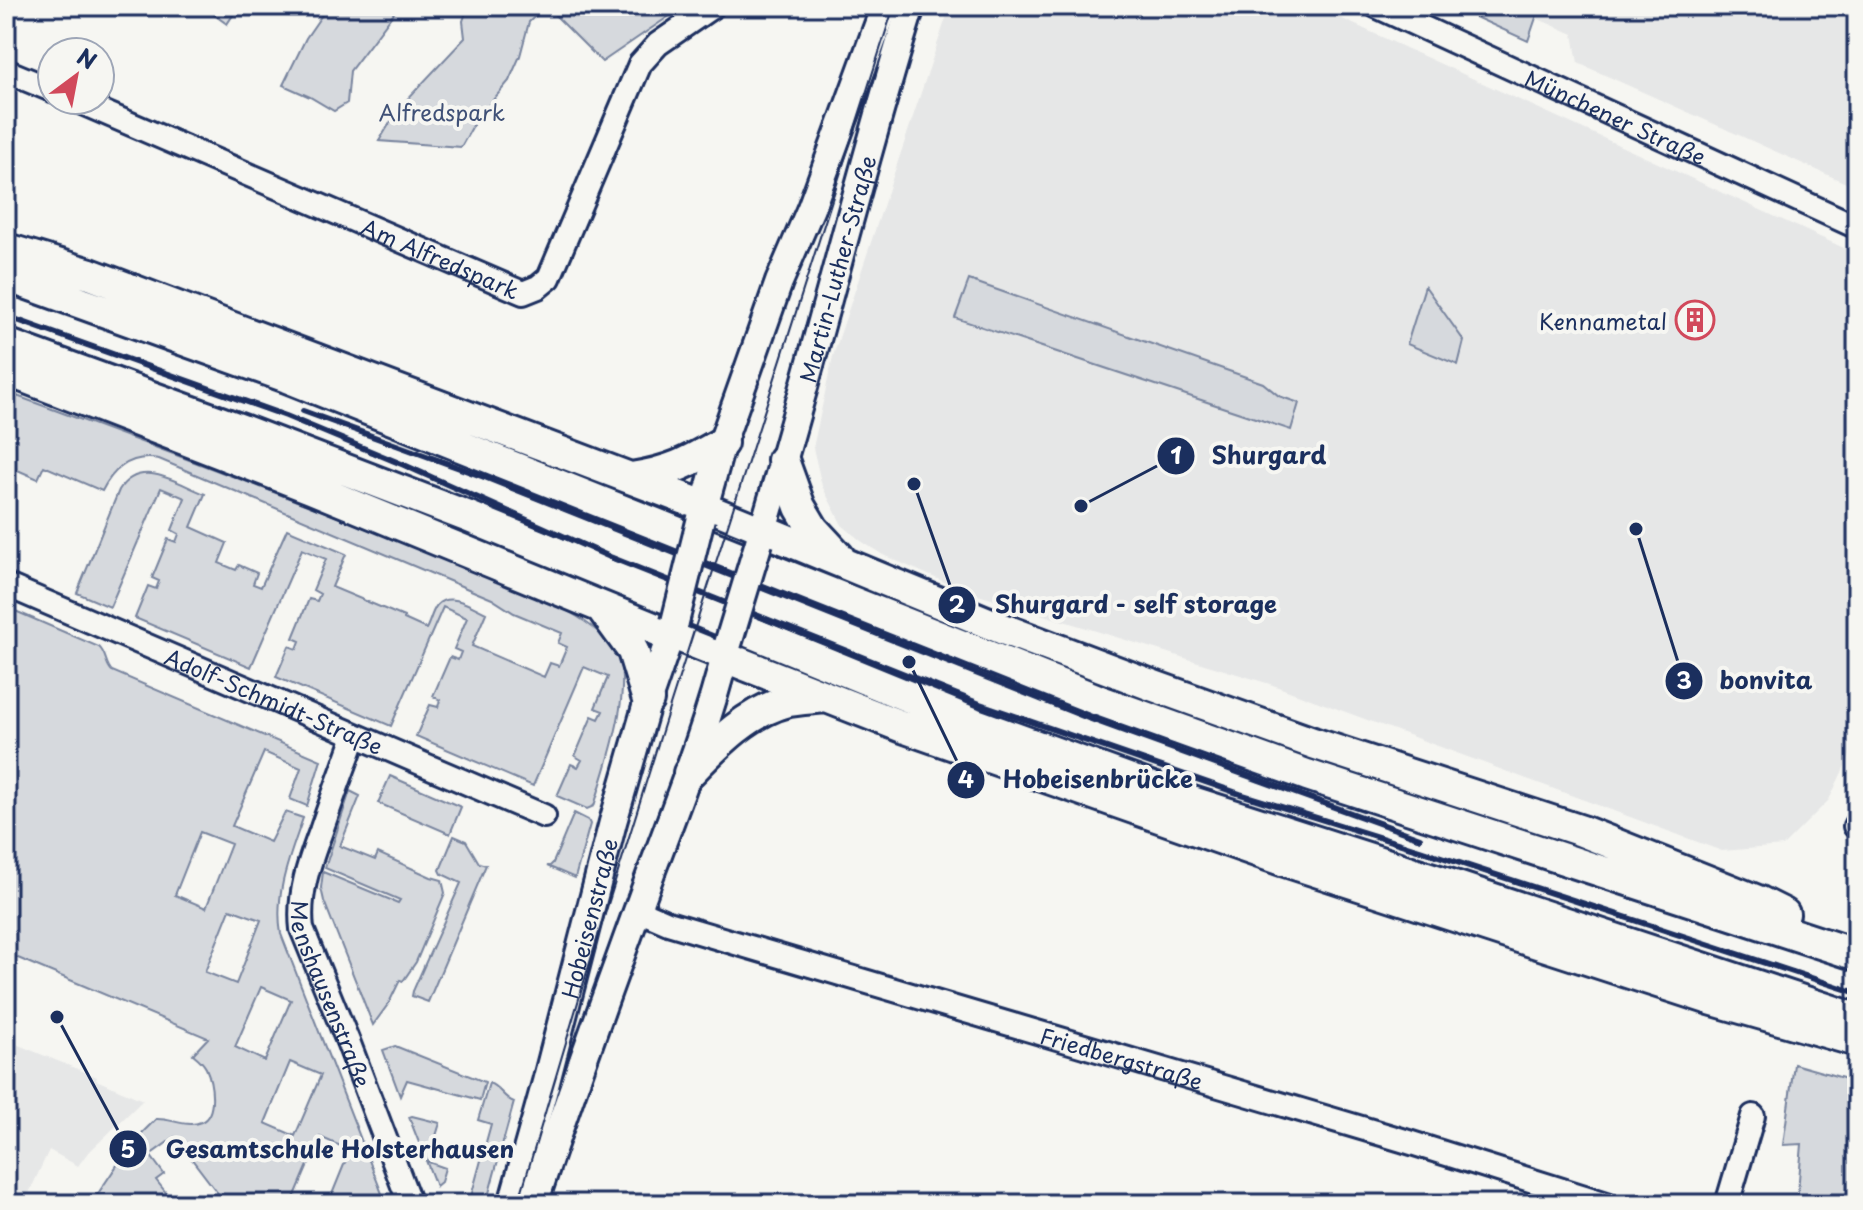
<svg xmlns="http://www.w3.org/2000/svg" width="1863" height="1210" font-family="'Playpen Sans',sans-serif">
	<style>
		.built { fill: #e6e7e7 }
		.green { fill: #d6d9dd; stroke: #78849e; stroke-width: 2; fill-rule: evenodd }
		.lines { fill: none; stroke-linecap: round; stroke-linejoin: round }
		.minor-casing { stroke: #1b2f5e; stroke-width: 28 }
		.major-casing { stroke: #1b2f5e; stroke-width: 32 }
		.highway-casing { stroke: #1b2f5e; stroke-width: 36 }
		.minor { stroke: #f6f6f2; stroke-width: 22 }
		.major { stroke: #f6f6f2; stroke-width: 26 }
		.highway { stroke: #f6f6f2; stroke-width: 30 }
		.tram { stroke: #1b2f5e; stroke-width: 2 }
		.rail { stroke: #1b2f5e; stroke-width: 6 }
		.major-bridge-casing { stroke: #1b2f5e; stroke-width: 32; stroke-linecap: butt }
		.major-bridge { stroke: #f6f6f2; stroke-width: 26 }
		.labels { text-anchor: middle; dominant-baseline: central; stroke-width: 8; stroke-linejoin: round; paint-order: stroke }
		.park-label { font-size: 22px; fill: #405177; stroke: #f6f6f2 }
		.street-label { font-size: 22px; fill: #1b2f5e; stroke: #f6f6f2 }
		.poi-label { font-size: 22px; fill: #1b2f5e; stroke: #f6f6f2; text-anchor: end }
		.leader { fill: none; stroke: #1b2f5e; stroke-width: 3 }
		.callout-dot { fill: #1b2f5e; stroke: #f6f6f2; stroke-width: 3 }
		.mark-label { font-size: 24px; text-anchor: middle; font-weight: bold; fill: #fff }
		.callout-label { font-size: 24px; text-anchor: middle; font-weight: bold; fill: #1b2f5e; stroke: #f6f6f2; stroke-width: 8; stroke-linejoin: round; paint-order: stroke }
	</style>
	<rect width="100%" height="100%" fill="#f6f6f2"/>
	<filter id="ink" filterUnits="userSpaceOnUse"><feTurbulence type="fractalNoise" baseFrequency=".0125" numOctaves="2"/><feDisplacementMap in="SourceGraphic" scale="16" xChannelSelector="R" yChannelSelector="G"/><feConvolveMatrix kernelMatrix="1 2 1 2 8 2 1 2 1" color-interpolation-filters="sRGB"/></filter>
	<g filter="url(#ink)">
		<path class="built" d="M950 6H1314L1857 254V740L1829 800 1783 846 1722 851 1270 684 965 591 883 555 861 541 842 525 822 486 813 448 833 356Z
			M1451 6H1857V188L1578 63 1573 34 1536 18 1528 41Z
			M6 1040 97 1077 96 1080 143 1100 86 1155 78 1166 49 1150 24 1204H6Z"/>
		<path class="green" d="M202 6H239L227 24Z
			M328 6H399L350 71 347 103 334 111 310 97 283 85 306 38Z
			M468 6H684L602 62 546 6 529 22 520 56 509 81 476 120 461 147 379 141 399 108 465 38 463 21Z
			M1451 6H1540L1528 41Z
			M969 280 1263 383 1279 396 1299 403 1291 430 955 318Z
			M1425 286 1464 341 1458 365 1407 344Z
			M6 392C139 441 272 490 403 543 439 557 474 571 510 586 530 594 552 602 571 613 589 623 605 635 616 653 635 686 605 770 594 806L587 809 557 796 571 764 578 767 582 760 575 756 592 716 599 719 603 711 595 708 608 677 584 667 533 786 416 736 430 705 438 707 440 700 433 696 450 657 458 660 461 652 454 649 467 618 443 607 391 726 276 677 289 646 297 649 300 641 293 638 309 599 317 601 320 594 313 590 326 559 302 549 251 667 135 618 148 586 156 589 159 581 152 578 168 539 176 542 179 534 172 530 185 498 161 488 110 607 77 593 119 490C140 457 177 483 205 494L191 527 227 543 219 563 236 570 239 565 257 573 253 584 261 587 287 529 346 554 332 587 404 617V619L426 629C430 622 432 611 437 605 449 591 473 607 486 613L472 646 544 677 550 663 559 666 567 647 558 643 562 633 514 613 492 599 159 459C132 454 114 467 102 491L44 466 38 479 6 465Z
			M6 607 99 647C107 654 105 665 112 671L321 760 307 806 290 799 301 768 264 752 232 826 270 842 285 812 303 818C290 856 274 893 281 934L386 1204H328L350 1150 320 1137 294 1198 308 1204H226L175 1137 150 1155 164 1174 156 1180 175 1204H91L132 1143 156 1119C170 1118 187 1128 201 1122 218 1115 212 1081 206 1068 203 1062 198 1058 193 1054L208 1038 6 953ZM200 832 231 844 206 908 175 895ZM230 909 261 920 236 984 205 972ZM261 987 291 1000 265 1061 235 1047ZM290 1062 321 1075 295 1136 265 1123Z
			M390 776 461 807 450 834 378 803Z
			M350 791 360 796 340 846 375 860 378 853 431 877 442 880 445 893 416 962 403 981 400 980 389 1003 373 1025 324 901 321 888 323 872 398 903 400 900 325 868Z
			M574 813 588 820 590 824 575 878 547 866H550L553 863Z
			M454 836 466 841 479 863 486 865 428 1002 412 996 413 991 461 883 442 874 440 870Z
			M395 1046 485 1082 480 1100 407 1080 400 1096 383 1050Z
			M1794 1064 1857 1082V1204H1797L1802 1144 1783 1145Z
			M489 1083C500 1087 503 1098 514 1102L486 1204H469L491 1124 478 1120Z
			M412 1116 440 1123 428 1162 445 1168 441 1182 436 1186 409 1117Z"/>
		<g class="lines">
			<defs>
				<g id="minor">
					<path id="s1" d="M1376 6 1857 227"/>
					<path d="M6 71 52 90"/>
					<path id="s2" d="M75 100 523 293 538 287 549 278 640 64 658 44 713 6"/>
					<path id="s3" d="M6 585 544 816"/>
					<path id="s4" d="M355 736C344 767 332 799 321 831 309 863 298 894 302 929L349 1044 410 1204"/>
					<path d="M1855 826 1857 823"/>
					<path id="s5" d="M638 910 668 923 1402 1140 1607 1204"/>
					<path d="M1727 1204 1753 1116"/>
				</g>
				<g id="major">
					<path d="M704 506 763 530"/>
					<path d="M701 518 722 443 779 282 811 208 885 6"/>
					<path id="s6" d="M759 542C814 364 856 183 911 6"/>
					<path d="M670 635 725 657"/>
					<path id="s7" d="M512 1204 546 1082 613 822 648 700 675 622"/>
					<path d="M534 1204C570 1092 612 981 652 870 680 796 709 722 728 644"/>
				</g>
				<path id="highway" d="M6 249 90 274 704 506
					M6 276 287 377 1098 700 1307 775 1857 955
					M6 344 242 430 469 517 973 723 1189 801 1442 882 1857 1019
					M6 370 311 488 670 635
					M783 460 800 507 813 529 839 557
					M631 478C671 472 687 463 722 443
					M763 530 1003 629 1154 686 1313 743 1582 831 1760 902 1784 914
					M601 607 633 651 648 700
					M725 657 903 727 1285 861 1710 999 1857 1041
					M689 773C717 744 748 711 789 701 801 699 814 698 826 697"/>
			</defs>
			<use href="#minor" class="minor-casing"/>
			<use href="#major" class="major-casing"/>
			<use href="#highway" class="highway-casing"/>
			<use href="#minor" class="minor"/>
			<use href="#major" class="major"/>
			<use href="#highway" class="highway"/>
			<path class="tram" d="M518 1204 586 975 667 715 894 6"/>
			<path class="rail" d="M6 316 286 416 404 465 610 557 980 704 1240 794 1420 850 1857 993
				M303 411 487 478 1088 718 1420 838"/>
			<defs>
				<path id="major-bridge" d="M675 622 701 518
					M728 644 759 542"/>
			</defs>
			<use href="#major-bridge" class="major-bridge-casing"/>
			<use href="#major-bridge" class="major-bridge"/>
		</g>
	</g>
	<defs>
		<symbol id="building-ring" viewBox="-11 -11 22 22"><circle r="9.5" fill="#f6f6f2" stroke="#d1495b" stroke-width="1.5"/><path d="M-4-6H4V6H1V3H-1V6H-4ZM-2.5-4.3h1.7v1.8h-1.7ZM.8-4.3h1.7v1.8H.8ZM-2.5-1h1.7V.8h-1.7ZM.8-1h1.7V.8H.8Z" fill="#d1495b"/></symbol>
	</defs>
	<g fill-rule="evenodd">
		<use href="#building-ring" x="1673" y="298" width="44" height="44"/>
	</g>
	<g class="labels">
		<g class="park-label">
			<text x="442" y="111">Alfredspark</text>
		</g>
		<g class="street-label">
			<text stroke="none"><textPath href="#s1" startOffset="264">Münchener Straße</textPath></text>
			<text stroke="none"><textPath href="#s2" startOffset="398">Am Alfredspark</textPath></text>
			<text stroke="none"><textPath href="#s6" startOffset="284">Martin-Luther-Straße</textPath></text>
			<text stroke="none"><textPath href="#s3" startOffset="292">Adolf-Schmidt-Straße</textPath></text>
			<text stroke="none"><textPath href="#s7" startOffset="296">Hobeisenstraße</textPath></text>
			<text stroke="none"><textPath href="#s4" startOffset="272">Menshausenstraße</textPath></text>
			<text stroke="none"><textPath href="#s5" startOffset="506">Friedbergstraße</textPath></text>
		</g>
		<g class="poi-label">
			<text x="1667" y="320">Kennametal</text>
		</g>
	</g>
	<path class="leader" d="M1081 506L1176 456M914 484L957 605M1636 529L1684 681M909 662L966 780M57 1017L128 1149"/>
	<g class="callout-dot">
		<circle cx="1081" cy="506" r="8"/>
		<circle cx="914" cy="484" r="8"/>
		<circle cx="1636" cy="529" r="8"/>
		<circle cx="909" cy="662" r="8"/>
		<circle cx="57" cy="1017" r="8"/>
		<circle cx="1176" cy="456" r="20"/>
		<circle cx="957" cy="605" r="20"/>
		<circle cx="1684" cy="681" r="20"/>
		<circle cx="966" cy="780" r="20"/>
		<circle cx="128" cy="1149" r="20"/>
	</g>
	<g class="mark-label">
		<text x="1176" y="464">1</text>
		<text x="957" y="613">2</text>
		<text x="1684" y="689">3</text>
		<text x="966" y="788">4</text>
		<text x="128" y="1158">5</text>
	</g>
	<g class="callout-label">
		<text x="1269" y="464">Shurgard</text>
		<text x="1136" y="613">Shurgard - self storage</text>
		<text x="1766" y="689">bonvita</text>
		<text x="1098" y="788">Hobeisenbrücke</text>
		<text x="340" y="1158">Gesamtschule Holsterhausen</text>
	</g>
	<rect width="1863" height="1210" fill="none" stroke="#f6f6f2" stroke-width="32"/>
	<rect x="16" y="16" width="1831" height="1178" fill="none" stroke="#1b2f5e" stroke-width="3" filter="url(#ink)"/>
	<g transform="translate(76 76) rotate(32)"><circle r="38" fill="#f6f6f2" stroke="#9ea6b7" stroke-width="2"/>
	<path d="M0-6L14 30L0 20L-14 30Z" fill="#d1495b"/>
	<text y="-12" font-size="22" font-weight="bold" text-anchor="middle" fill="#1b2f5e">N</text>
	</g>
</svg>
